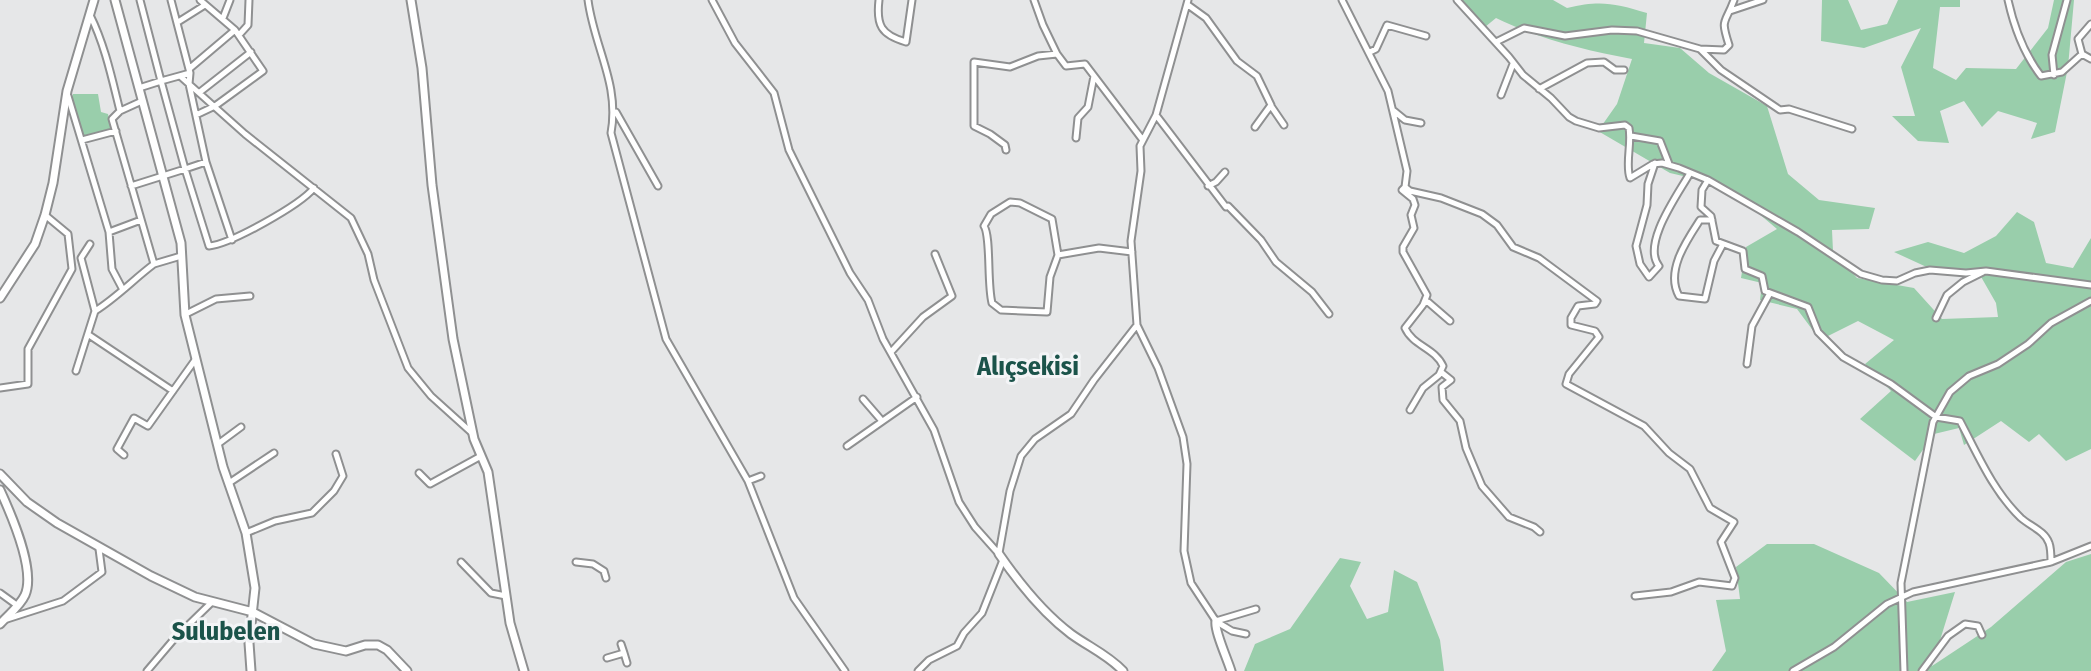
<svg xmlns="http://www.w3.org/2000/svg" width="2091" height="671" font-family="'Fira Sans Condensed',sans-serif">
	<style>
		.green { fill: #99ceab }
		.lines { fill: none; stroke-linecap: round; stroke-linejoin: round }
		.street-casing { stroke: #8f9091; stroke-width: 9 }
		.secondary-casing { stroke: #8f9091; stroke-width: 11 }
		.street { stroke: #fff; stroke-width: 5 }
		.secondary { stroke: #fff; stroke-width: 7 }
		.labels { text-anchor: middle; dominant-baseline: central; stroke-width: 6; stroke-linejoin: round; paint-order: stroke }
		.neighbourhood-label { font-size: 26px; font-weight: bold; fill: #1b534a; stroke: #f3f4f6 }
	</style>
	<rect width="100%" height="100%" fill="#e6e7e8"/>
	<path class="green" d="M1460 0H1553L1567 8C1600 0 1614 3 1647 13L1644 43 1680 48 1709 73 1767 106 1788 174 1819 200 1875 208 1869 229 1832 230 1833 251 1857 278 1914 288 1942 319 1998 317 1996 303 1980 275H1944L1894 252 1928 242 1964 253 1996 236 2017 212 2034 222 2046 263 2073 268 2091 238V449L2066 461 2039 434 2029 442 2001 421 1964 445 1959 428 1934 434 1915 461 1860 419 1891 391 1865 364 1894 340 1858 321 1820 340 1797 309 1760 300 1762 283 1741 278 1746 247 1777 229 1726 186 1670 173 1598 131 1617 104 1632 59C1585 50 1539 39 1496 18L1485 27Z
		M1822 0H1848L1861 30 1887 24 1898 0H1960V7H1940L1933 68 1956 80 1966 68 2016 69 2048 28 2054 0H2074L2068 67 2055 132 2031 139 2037 123 1998 111 1982 127 1964 101 1940 111 1949 143 1918 141 1892 116H1915L1901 67 1921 28 1864 48 1821 41Z
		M73 94H98L101 112 108 114 111 130 84 137 71 99Z
		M1767 544H1814L1879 573 1907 602 1955 592 1932 666 1991 627 2066 562 2091 554V671H1712L1726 651 1716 600 1740 599 1736 567Z
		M1340 558 1361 562 1350 586 1367 619 1388 612 1394 570 1417 582 1440 640 1444 671H1244L1255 644 1290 629Z"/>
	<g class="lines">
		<defs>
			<path id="street" d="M140 0 161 81 190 73
				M171 0 190 73 189 84 206 162 232 240
				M588 0C594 47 620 84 611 133L666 339 748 481 794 598 845 671
				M712 0 735 43 774 93 789 150 850 273 868 300 883 339 934 430 959 502 975 527 999 554
				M879 0C876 25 881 35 906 42L912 0
				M1034 0 1043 25 1057 54
				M1342 0 1388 91 1407 171 1405 187 1410 191 1441 198 1482 214 1497 225 1513 247 1539 258 1597 301 1595 304 1578 306 1571 318V325L1595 331 1599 337 1569 374 1566 384 1644 426 1669 453 1690 469 1710 508 1734 522 1721 542 1735 578 1732 586 1699 582 1671 592 1635 596
				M1457 0 1509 57 1523 75 1551 98 1569 117 1576 121 1599 128 1625 125 1629 128C1632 144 1625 164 1630 178L1653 164 1662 163 1679 168 1708 180 1798 232 1861 274 1882 280 1897 281 1915 273 1930 270 1966 273 1986 271 2091 285
				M2008 0C2014 27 2024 54 2041 76L2062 72 2082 54 2091 59
				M1188 5 1206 18 1237 61 1257 76 1271 105 1255 127
				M1730 11 1763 0
				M90 15C105 45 112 79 120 111L112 119 154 264 181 256
				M223 18 230 0
				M178 22 205 5
				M239 35 248 25 249 0
				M1496 42 1524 28 1565 36 1612 30 1637 31 1700 49 1724 50 1729 45C1720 17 1725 25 1734 0
				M1701 50 1721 70 1780 110 1789 109 1852 129
				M1370 52 1376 49 1387 25 1426 36
				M2082 54 2078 39 2091 24
				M189 69 235 30
				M2054 75 2052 55 2067 0
				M180 76 245 134 351 218 368 254 374 280 408 368 431 396 472 433
				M139 88 161 81 185 169 206 162
				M1539 89 1587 63 1604 62 1615 70H1624
				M200 92 251 52
				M1501 95 1513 64
				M68 96 109 232 112 269 122 288
				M1271 106 1284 125
				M120 111 142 101
				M1394 111 1405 120 1421 123
				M616 112 658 186
				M196 115 215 106 263 71 235 30 200 0
				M1156 115 1226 207 1228 206 1261 240 1276 262 1312 292 1329 314
				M1631 136 1660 141 1669 164
				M1076 138 1078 118 1088 107 1094 76
				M82 140 116 131
				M1006 150 1005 145 990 134 974 126V62L1010 67 1038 56 1057 54 1066 66 1085 64 1142 139
				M1655 163 1648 184 1647 205 1636 246 1640 264 1649 277 1659 266C1641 244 1679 193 1690 173
				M1708 180 1702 190 1701 207 1711 216 1716 241 1743 251 1745 269 1762 276 1765 291 1808 307 1818 332 1843 357 1891 384 1936 417 1960 421C1978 455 1993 491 2021 518 2030 526 2045 531 2049 543 2051 548 2051 556 2051 562
				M131 186 185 169 209 246C231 244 300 205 314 188
				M1208 186 1216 182 1225 172
				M1405 187 1402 190 1413 199 1415 205 1411 215 1414 228 1403 247V252L1427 295 1423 305 1405 328C1413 346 1435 348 1443 366L1439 375 1423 388 1410 410
				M1010 202 1020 203 1052 219 1058 255 1050 277 1047 312 1001 310 992 303C987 284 991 236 984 226L991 214Z
				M1712 220H1700C1687 240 1665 271 1679 296L1705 299 1714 261 1723 244
				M109 232 141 220
				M90 244 81 258 95 311
				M1058 255 1099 248 1132 252
				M1425 303 1428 302 1450 321
				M186 314 216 299 250 296
				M1936 318 1947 295 1963 282 1983 272
				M1137 325 1158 368 1183 437 1187 464 1184 551 1191 583 1216 621 1256 609
				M89 335 173 391
				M891 352 923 317 952 296 935 254
				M1747 364 1752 326 1770 293
				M76 371 95 311C116 298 134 279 154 264
				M1441 372 1451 380 1442 387 1443 400 1460 421 1466 448 1482 486 1509 517 1534 527 1540 532
				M0 388 28 384V349L72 269 68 234 45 215
				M863 399 882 421
				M218 444 241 427
				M847 446 917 397
				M124 455 117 449 134 418 148 426 195 360
				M419 473 430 484 481 456
				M748 481 761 476
				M229 483 274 453
				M246 533 275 521 312 513 334 491 343 476 336 454
				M999 553 1010 491 1021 456 1035 439 1071 414 1094 380 1137 325 1131 241 1141 171 1140 146 1156 115 1188 0
				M461 562 491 593 506 596
				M576 562 593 564 604 571 606 578
				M0 593 18 606
				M7 619 63 601 102 572 99 549
				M1217 622 1232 631 1246 634
				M624 653 627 663
				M607 658 624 653 621 644
				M147 671 175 638 212 602
				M918 671 929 660 957 646 964 633 982 613 1003 560
				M1793 671 1834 647 1887 604 1913 592 2051 562 2091 546
				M1904 671 1901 583 1933 422 1950 392 1969 376 1998 364 2028 344 2051 323 2091 301
				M1922 671 1948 636 1965 624 1978 626 1982 635"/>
			<path id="secondary" d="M115 0 181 243 185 315 223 467 246 533 255 588 249 643 251 671
				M411 0 422 68 432 185 453 339 474 439 488 472 510 623 524 671
				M0 298 35 244 45 215 53 183 67 91 94 0
				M0 474 27 502 57 523 151 576 195 597 253 612 314 644 346 651 365 645H378L387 650 407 671
				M0 490C11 514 36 570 25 595 20 606 9 614 0 624
				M999 554C1019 583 1043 613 1071 634 1089 647 1108 655 1123 671
				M1216 621C1214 630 1227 658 1231 671"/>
		</defs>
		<use href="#street" class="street-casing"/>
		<use href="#secondary" class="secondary-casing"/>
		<use href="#street" class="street"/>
		<use href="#secondary" class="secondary"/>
	</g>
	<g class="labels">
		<g class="neighbourhood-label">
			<text x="1028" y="366">Alıçsekisi</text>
			<text x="226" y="631">Sulubelen</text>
		</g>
	</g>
</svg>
